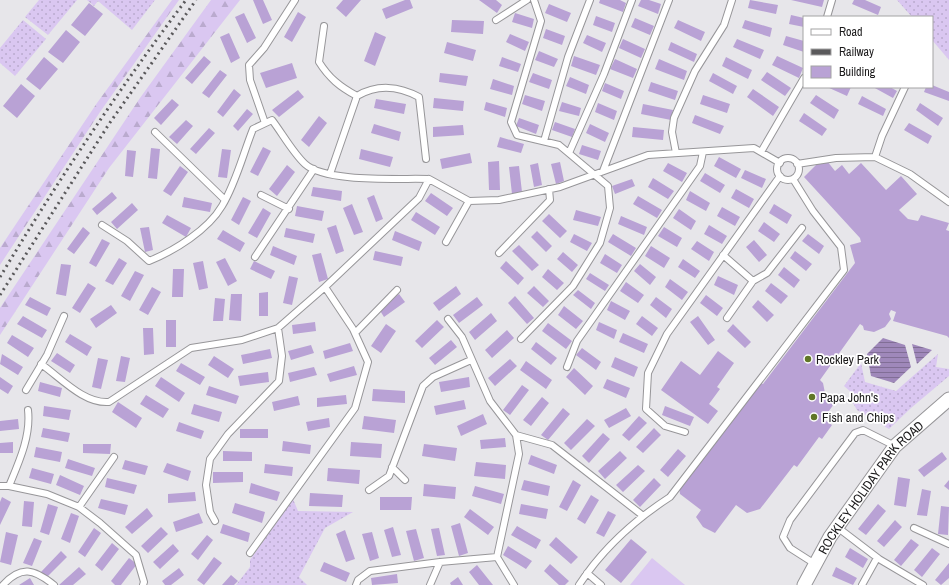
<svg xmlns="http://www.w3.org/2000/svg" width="949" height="585" font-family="'Archivo Narrow',sans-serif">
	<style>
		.grass { fill: url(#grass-dots) }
		.forest { fill: url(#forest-firs) }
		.green { fill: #dac7f1 }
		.water { fill: url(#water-rules) }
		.building { fill: #b9a2d5 }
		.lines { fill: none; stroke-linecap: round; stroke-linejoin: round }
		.service-casing { stroke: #979699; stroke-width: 8 }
		.minor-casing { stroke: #979699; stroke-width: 15 }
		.service { stroke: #fff; stroke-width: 6 }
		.minor { stroke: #fff; stroke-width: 13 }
		.rail { stroke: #5a595b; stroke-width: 3; stroke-dasharray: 2 4; stroke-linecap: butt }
		.poi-dot { fill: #607627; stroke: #fff; stroke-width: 1.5 }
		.labels { text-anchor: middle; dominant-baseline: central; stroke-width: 3.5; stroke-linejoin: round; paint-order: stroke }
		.poi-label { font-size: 13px; fill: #1b1a1b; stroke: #fff; text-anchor: start }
		.street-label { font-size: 13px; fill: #1b1a1b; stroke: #fff }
	</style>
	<defs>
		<pattern id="grass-dots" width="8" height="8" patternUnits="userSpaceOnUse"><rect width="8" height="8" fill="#dac7f1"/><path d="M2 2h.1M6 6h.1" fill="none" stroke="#baaace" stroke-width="1.8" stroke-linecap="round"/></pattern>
		<pattern id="forest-firs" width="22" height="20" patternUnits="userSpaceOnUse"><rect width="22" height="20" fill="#dac7f1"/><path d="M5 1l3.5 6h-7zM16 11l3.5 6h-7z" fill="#baaace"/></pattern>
		<pattern id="water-rules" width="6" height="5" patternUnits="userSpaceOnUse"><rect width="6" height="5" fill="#9f88ba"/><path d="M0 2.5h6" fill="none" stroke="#816e96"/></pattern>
	</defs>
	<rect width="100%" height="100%" fill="#e7e6ea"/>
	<path class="grass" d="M39 0H77L48 35 25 17Z
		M87 0H155L132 30 98 1 94 6Z
		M897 0H949V60L932 40V17H912Z
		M23 20 46 39 15 76 0 63V48Z
		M938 354 936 367 949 369V376L911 408 889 429 857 410 853 403 852 393 844 386 861 363 865 382 896 391Z
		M293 499 298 511 353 512 325 528 299 577 307 585H236L250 567V560Z"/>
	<path class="forest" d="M172 0H179L100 112 0 265V248L10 233 97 103Z
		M211 0H240L109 168 0 335V308L140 98Z"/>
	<path class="green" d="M652 558 685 585H630Z"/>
	<path class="water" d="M883 338 905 345 911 367 894 383 871 376 867 354Z
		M912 344 932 350 917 364Z"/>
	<path class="building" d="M253 0H263L272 20 263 24Z
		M343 0H361L346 17 336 8Z
		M405 0H410L413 8 386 19 382 9Z
		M479 0H496L502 5 497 13Z
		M600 0H620L626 3 623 12 599 3Z
		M641 0H649L661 4 658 14 638 6Z
		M750 0 778 5 776 14 748 8Z
		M791 0H824L822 7Z
		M854 0H865L881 7 878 15 852 4Z
		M89 3 103 14 85 36 71 25Z
		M549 4 571 13 567 22 545 13Z
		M298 12 306 17 292 42 284 37Z
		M244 13 256 38 247 43 235 17Z
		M515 13 534 19 532 28 512 22Z
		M791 15 804 18V27L789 24Z
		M596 16 615 23 612 32 593 25Z
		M635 18 654 26 650 35 631 27Z
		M452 20 484 21 483 34 451 32Z
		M678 20 705 32 701 41 674 28Z
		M745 20 772 28 770 37 742 28Z
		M546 29 565 36 562 45 543 38Z
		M66 30 80 42 63 63 48 52Z
		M375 32 386 37 375 66 364 61Z
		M229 33 240 58 231 63 220 37Z
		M510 34 529 42 525 51 506 42Z
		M587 35 606 43 602 52 583 43Z
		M786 36 804 41V52L783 45Z
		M623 39 645 49 641 58 619 48Z
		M737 39 764 50 760 59 733 47Z
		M447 42 476 50 473 61 444 53Z
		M671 42 697 54 694 62 668 50Z
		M539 51 558 59 554 67 535 60Z
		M204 56 211 62 192 84 185 78Z
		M574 56 600 65 596 75 571 66Z
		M777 56 803 68 799 78 772 65Z
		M44 57 58 69 40 90 26 79Z
		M502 57 521 64 518 72 499 66Z
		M726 57 752 70 748 79 722 66Z
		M615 59 637 69 633 78 610 69Z
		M659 59 687 71 684 80 655 69Z
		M292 63 297 78 266 88 260 73Z
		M220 70 227 75 209 98 202 93Z
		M767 72 791 88 785 96 761 80Z
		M440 73 468 76 466 86 439 82Z
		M533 73 552 80 549 89 529 82Z
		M713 73 737 86 733 94 709 81Z
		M570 77 589 85 586 94 566 86Z
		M493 79 514 86 512 95 490 89Z
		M651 82 678 91 675 100 648 91Z
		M605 83 624 91 621 99 602 91Z
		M21 84 35 96 17 118 3 106Z
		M932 85 949 92V101L924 92 926 87H932Z
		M827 87H851L847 96Z
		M873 87H890L897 91 893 98Z
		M234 89 241 95 223 117 217 112Z
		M753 89 779 107 773 116 747 97Z
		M298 90 304 97 279 117 272 110Z
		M525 95 545 101 542 111 522 104Z
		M703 95 730 104 727 113 700 104Z
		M816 95 839 110 834 119 810 103Z
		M862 96 886 109 883 116 858 104Z
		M434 98 464 101 463 111 433 108Z
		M172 99 179 105 161 125 154 118Z
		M376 99 406 104 404 114 374 108Z
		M486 102 507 108 505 117 484 110Z
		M562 102 581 108 579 116 559 111Z
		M598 103 617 111 614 120 595 112Z
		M920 103 943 118 938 126 916 110Z
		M643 104 673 110 671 120 641 114Z
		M247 109 253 114 238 131 233 126Z
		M804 113 827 129 822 136 799 121Z
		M695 115 724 126 720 134 692 123Z
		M319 116 327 123 309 147 301 140Z
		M519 118 539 125 536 134 516 126Z
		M186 120 193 126 177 144 169 137Z
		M555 122 575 129 572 137 552 130Z
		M909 123 932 136 928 144 904 130Z
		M374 124 401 132 399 141 371 133Z
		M590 124 609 133 605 142 586 133Z
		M463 125 464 135 433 137V127Z
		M633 127 664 130 663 140 632 137Z
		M209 128 215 133 196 154 190 149Z
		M500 137 524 144 521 153 497 147Z
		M582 145 601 151 598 160 579 154Z
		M263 147 271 151 258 176 250 172Z
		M151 148 160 149 157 179 148 178Z
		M222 149 231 150 227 178 218 177Z
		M361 149 393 157 390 167 359 159Z
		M127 150 136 151 133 177 125 176Z
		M470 153 472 163 442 169 440 159Z
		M719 157 741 169 736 178 714 166Z
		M499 161 500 190H489L488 162Z
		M820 161H827L835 171 842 165 849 174 861 163 886 190 901 176 917 194 899 210 908 219 918 221 921 215 949 223 946 230 949 231V338L947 336 893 321 896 312 891 310 889 314 891 319 885 327 874 332 864 330 863 326 860 324 820 380 823 383 825 393 823 396 834 404 823 419 832 425 822 439 819 437 797 467 794 465 760 509 747 513 736 505 715 533 703 527 696 517 701 510 680 494 679 487 760 383 763 384 855 263 850 245 861 242 860 238 804 177Z
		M560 162 564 181 556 184 551 164Z
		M538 163 542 185 534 187 530 165Z
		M668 163 687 173 682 182 663 171Z
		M287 165 295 172 277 196 269 189Z
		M180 166 188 172 171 196 163 191Z
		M519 166 522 192 512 194 509 167Z
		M745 170 766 179 762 188 741 178Z
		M705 173 725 185 720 193 700 181Z
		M653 178 674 191 668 199 648 187Z
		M632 179 635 186 615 194 612 186Z
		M313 187 342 191 341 201 311 196Z
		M736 189 754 199 749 208 731 198Z
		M690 191 710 203 706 211 686 200Z
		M112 192 117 198 97 215 92 209Z
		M431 193 453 208 447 216 425 201Z
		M374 195 383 219 376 222 367 198Z
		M638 196 662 210 657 218 633 204Z
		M184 197 212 203 210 212 182 207Z
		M243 197 251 201 239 225 231 220Z
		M132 203 138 210 117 229 111 222Z
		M352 204 363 232 354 235 343 208Z
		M774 204 792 215 787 224 769 213Z
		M297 206 324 211 322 221 295 216Z
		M722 207 740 217 735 226 717 216Z
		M263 208 271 213 257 238 248 233Z
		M679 209 696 221 691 230 673 218Z
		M576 210 601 217 598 226 573 220Z
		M416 212 440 227 435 235 411 220Z
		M549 214 567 231 560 238 542 221Z
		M167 215 191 228 186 237 162 223Z
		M621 216 647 227 644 235 618 224Z
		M764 222 780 234 774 242 758 231Z
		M336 225 344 251 336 254 327 228Z
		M709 225 727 236 722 244 704 234Z
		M83 227 90 233 74 254 67 249Z
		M149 227 153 250 145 252 140 228Z
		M664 227 682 238 677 247 658 236Z
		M286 228 315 234 313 243 284 237Z
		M223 230 245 243 240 252 217 239Z
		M395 231 422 242 419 251 392 240Z
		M537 231 552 246 546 252 531 237Z
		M574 234 592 243 587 251 570 242Z
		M613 234 636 248 631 256 608 242Z
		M808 234 824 246 819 254 802 241Z
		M102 239 110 243 96 267 89 263Z
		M754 240 767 255 759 262 746 247Z
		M697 241 714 252 709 261 691 249Z
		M519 245 539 265 532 271 512 251Z
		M273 246 297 256 294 265 270 255Z
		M651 246 670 258 664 268 645 256Z
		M375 251 403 257 401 266 373 260Z
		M795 251 812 264 806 271 790 258Z
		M563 252 578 265 572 272 557 259Z
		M321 253 328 279 319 282 312 255Z
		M605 254 622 265 617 273 600 263Z
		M119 258 127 263 113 285 105 281Z
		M225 258 237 281 228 286 216 262Z
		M683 259 700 271 695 278 678 267Z
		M203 261 208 288 199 290 193 263Z
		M254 261 275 271 271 279 250 269Z
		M506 261 524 278 518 285 500 268Z
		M61 264 71 265 66 296 56 294Z
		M640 264 656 277 650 285 634 271Z
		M784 267 800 280 794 288 778 275Z
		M173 269H184L183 297H172Z
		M548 269 564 283 557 290 542 277Z
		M135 271 144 275 130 301 121 296Z
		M590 273 609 285 605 291 586 279Z
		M289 276 298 278 292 305 283 303Z
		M718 276 738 285 734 295 714 285Z
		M670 279 688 292 682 300 665 287Z
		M626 282 644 295 638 303 620 291Z
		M88 283 96 288 80 313 72 308Z
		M771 283 788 296 781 304 765 291Z
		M456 286 461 294 439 311 433 303Z
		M534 286 549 301 543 307 527 293Z
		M152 287 161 292 148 315 139 310Z
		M578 290 595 303 591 309 573 295Z
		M268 292V316H259V293Z
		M231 294H242L241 321 229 320Z
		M399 294 405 302 384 317 379 309Z
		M706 295 723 308 717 316 700 303Z
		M515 296 534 318 527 324 508 303Z
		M30 297 51 308 47 316 25 305Z
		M477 297 483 305 459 323 453 315Z
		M656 297 672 309 666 318 650 305Z
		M215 298 225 299 223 321H213Z
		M758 300 774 315 767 322 752 307Z
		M611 301 630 311 625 320 607 310Z
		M111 305 117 313 96 328 90 319Z
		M564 306 583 321 576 329 558 315Z
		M491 313 497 321 475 340 469 332Z
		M23 316 47 330 42 338 17 324Z
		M642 316 658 328 652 336 636 324Z
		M698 316 715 340 708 345 690 322Z
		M166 320H176V347H166Z
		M437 320 444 327 422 348 415 341Z
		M315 322 316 331 293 334 292 325Z
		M599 322 617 330 614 339 596 330Z
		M548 323 572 341 566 349 542 331Z
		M386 324 396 331 381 353 371 346Z
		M733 324 751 342 745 348 727 331Z
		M143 328H153L154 354 144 355Z
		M507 330 514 338 492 358 485 350Z
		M623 333 648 344 644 353 619 342Z
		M70 334 92 347 87 356 65 342Z
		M12 335 34 348 28 357 7 343Z
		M451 340 457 347 435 365 429 358Z
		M536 342 557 358 551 365 531 349Z
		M350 343 353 351 325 359 323 351Z
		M311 345 314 353 291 360 288 351Z
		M582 348 601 362 596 370 576 355Z
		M270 349 272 358 243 364 241 355Z
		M718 351 734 363 717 387 720 389 709 404 718 411 708 424 661 390 681 361 700 375Z
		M57 353 75 365 70 373 51 361Z
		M2 354 23 367 18 375 0 364Z
		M121 356 130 358 125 382 116 381Z
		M214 356 234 369 228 378 208 365Z
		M615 357 638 367 634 377 611 367Z
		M98 358 108 360 101 389 92 387Z
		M510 359 517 366 495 386 488 378Z
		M526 361 552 380 546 389 520 370Z
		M181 363 205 377 200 385 176 371Z
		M354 366 357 375 330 382 327 374Z
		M314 367 317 375 290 382 288 373Z
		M574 368 593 386 585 395 566 377Z
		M268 372 269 382 240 386 238 376Z
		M0 377 13 386 8 394 0 389Z
		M161 377 185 393 179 402 155 386Z
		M469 377 470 387 441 392 439 382Z
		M607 379 630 388 626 398 603 388Z
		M40 382 62 388 60 397 38 391Z
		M522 385 529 390 510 415 503 410Z
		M209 386 239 396 236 404 206 395Z
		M373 389 405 391V403L372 401Z
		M146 395 169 409 163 418 140 404Z
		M346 395 347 404 317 407V398Z
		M298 396 300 405 274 411 272 402Z
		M542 397 549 403 531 426 523 420Z
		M464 400 466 409 436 415 434 406Z
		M118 402 142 418 136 428 112 412Z
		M194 404 222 412 219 422 191 414Z
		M44 406 71 410 69 420 43 416Z
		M665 406 694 417 690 426 662 415Z
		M563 408 570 414 548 440 541 435Z
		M626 408 631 416 609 428 604 420Z
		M483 414 487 424 461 436 457 426Z
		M364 416 396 420 394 433 362 429Z
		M639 416 647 423 629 441 622 435Z
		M329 418 330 427 308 431 306 422Z
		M18 419 19 429 0 431V421Z
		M587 419 595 426 571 450 564 443Z
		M179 422 204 431 201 439 176 431Z
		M43 428 70 433 68 442 41 437Z
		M654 428 661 435 643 453 636 447Z
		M240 429H268V438H240Z
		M603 433 610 439 589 463 582 456Z
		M505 438 506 447 481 449 480 440Z
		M283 441 311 445 310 454 282 451Z
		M13 442V453H0V443Z
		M351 442 382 444 381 458 350 456Z
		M83 444H111L110 454 83 453Z
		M424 444 457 448 455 461 422 456Z
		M36 447 62 452 60 462 34 457Z
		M678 449 686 456 668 477 660 470Z
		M223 451 252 452V461H223Z
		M620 451 627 458 605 479 598 471Z
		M942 452 947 459 924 477 918 470Z
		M531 455 557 465 554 474 528 464Z
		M68 459 95 468 92 476 65 468Z
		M125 460 148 466 145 475 122 469Z
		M476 462 506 465 505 479 474 476Z
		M167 463 191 471 188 481 163 472Z
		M265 464 293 467 292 476 264 473Z
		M638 465 645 471 623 492 616 485Z
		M32 468 54 474 51 484 29 478Z
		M328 468 360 470 359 484 327 481Z
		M213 472H243V482L213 483Z
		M60 475 84 486 80 495 56 485Z
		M898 477 910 479 906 507 894 505Z
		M107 478 137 485 134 494 105 487Z
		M654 478 661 485 640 507 633 500Z
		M524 480 550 486 548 496 521 490Z
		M573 480 581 485 567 511 559 507Z
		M949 480V490L944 486Z
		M251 483 280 492 277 501 249 493Z
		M424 484 456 487 455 499 423 496Z
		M475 486 504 494 501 504 472 496Z
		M922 489 931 491 927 516 917 515Z
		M195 492 196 501 168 503V494Z
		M310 493 343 495 342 507 309 506Z
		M591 495 599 500 585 524 577 519Z
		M2 497 11 502 0 525V502Z
		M380 497H412L411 510H380Z
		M101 499 128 505 125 515 98 508Z
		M24 501 34 502 32 527 22 526Z
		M235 503 265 512 262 523 232 513Z
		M48 504 58 507 49 535 40 532Z
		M521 504 548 509 546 519 519 514Z
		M878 504 886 511 866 535 858 529Z
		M941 506 949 507 948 535 938 534Z
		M147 508 153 516 132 534 125 527Z
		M470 509 494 527 488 535 464 517Z
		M608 511 616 515 604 537 596 533Z
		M71 513 79 516 70 543 61 539Z
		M199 513 203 523 176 532 173 522Z
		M895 520 902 527 884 547 877 541Z
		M460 523 468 553 459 556 451 526Z
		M223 524 250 533 248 542 220 533Z
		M517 526 541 540 536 549 511 535Z
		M161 527 168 534 148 553 141 546Z
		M393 527 401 555 392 557 384 530Z
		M94 528 101 533 85 557 78 552Z
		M439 528 445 555 437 556 431 529Z
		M416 529 424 558 414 561 406 531Z
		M345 530 355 559 346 562 336 534Z
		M6 532 18 535 11 565 0 562Z
		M372 532 379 558 370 561 362 534Z
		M207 535 213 540 198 560 191 554Z
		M556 537 578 557 571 564 549 545Z
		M34 538 42 541 32 566 23 563Z
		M631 539 647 552 621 583 605 570Z
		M911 539 919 545 901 566 894 560Z
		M112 543 119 549 102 571 95 565Z
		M173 544 179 551 160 569 153 562Z
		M508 546 532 561 526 569 503 555Z
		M850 548 868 559 863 568 845 557Z
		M932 548 940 554 922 577 914 570Z
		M61 551 67 557 47 577 41 572Z
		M214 557 222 563 204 585 197 580Z
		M129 558 137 564 121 585H115L111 581Z
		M324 562 350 573 346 582 320 571Z
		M949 563V578L941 585 935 580Z
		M550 564 569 581 565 585H559L544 571Z
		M477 565 493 585H479L469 572Z
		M79 567 86 574 73 585H59Z
		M836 567 857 578 853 585 832 576Z
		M179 568 184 575 171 585H165L162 581Z
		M397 574 398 583 372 585 371 578Z
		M231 575 238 581 234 585H222Z
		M458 577 463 585H451L450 583Z
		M30 578 34 585H19Z"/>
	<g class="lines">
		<defs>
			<path id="service" d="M827 17 832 0
				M496 20 527 0
				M324 26 319 62C329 78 340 87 357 96
				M265 123 250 80 249 65 264 48 295 0
				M155 132 225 200
				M544 141 568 57 590 0
				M761 152 804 78
				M569 153 604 74 632 0
				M676 153 672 132 674 118 695 71 724 25 732 0
				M875 157 882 136 905 87
				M777 169a11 11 0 1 1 22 0a11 11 0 1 1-22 0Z
				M797 164 836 158 875 157 910 174 949 202
				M603 171 669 0
				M330 174 357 96C377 84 399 86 419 97L426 159
				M429 179 469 201 499 200 560 187 648 155 754 148 780 163
				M261 195 289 209
				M446 242 469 201
				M499 253 550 200 549 189
				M723 255 753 281 727 318
				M255 257 314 169
				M753 281 767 273 802 228
				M355 333 397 290
				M521 339 573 286 600 243 610 208 608 186 559 145 517 135 511 122 541 21 534 0
				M41 364C61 378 84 404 109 402L191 348 242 340 278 328 325 287 419 198 429 179C400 178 326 183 305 164 293 153 282 133 272 120L253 129C243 154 236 183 222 206 208 230 174 251 149 261L127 241 102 225
				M567 367 577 341 700 166 703 152
				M26 390 47 355 64 316
				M685 432 665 426 646 409 648 373 667 334 780 176
				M516 435 552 445 642 515
				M392 467 405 480
				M0 486H9C19 462 31 436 28 410
				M9 486 47 494 79 507 100 523 136 555 144 582 143 585
				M369 490 389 476 423 386 433 377 471 360
				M79 507 114 457
				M215 521 210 512 206 485 210 459 228 434 279 381 282 356 278 328
				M837 527 879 559 923 585
				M914 528 949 544
				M250 553 355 408 368 362 353 329 325 287
				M497 557 514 585
				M815 564 790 548 783 537 790 520 855 433 863 430 895 446
				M587 573 601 585
				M3 585C21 565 34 569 54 585
				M356 585 358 580 370 571 440 562 497 557 519 454 516 435 490 401 462 337 448 319
				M430 585 440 562
				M579 585C603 548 633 521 670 497L844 270 841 247 813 211 793 179
				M862 585 877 558"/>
			<g id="minor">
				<path id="s1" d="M804 585 830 537 895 446 949 399"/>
			</g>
		</defs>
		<use href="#service" class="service-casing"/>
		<use href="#minor" class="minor-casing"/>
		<use href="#service" class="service"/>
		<use href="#minor" class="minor"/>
		<path class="rail" d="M0 277C57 182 119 89 186 0
			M0 295 109 124 196 0"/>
	</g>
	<g class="poi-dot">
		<circle cx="808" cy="359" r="4"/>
		<circle cx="812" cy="397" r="4"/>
		<circle cx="814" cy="417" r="4"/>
	</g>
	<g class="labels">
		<g class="poi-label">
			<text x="816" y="359">Rockley Park</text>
			<text x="820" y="397">Papa John's</text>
			<text x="822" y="417">Fish and Chips</text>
		</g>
		<g class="street-label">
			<text stroke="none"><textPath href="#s1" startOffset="119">ROCKLEY HOLIDAY PARK ROAD</textPath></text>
		</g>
	</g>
	<rect x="803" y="16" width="130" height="72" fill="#ffffff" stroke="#a4a3a4"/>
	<rect x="811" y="29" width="20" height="6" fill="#ffffff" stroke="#a4a3a4"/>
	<text x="839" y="36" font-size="12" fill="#1b1a1b">Road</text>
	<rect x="811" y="49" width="20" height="6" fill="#5a595b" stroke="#a4a3a4"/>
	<text x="839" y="56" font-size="12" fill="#1b1a1b">Railway</text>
	<rect x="811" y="66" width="20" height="12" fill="#b9a2d5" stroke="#a4a3a4"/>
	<text x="839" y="76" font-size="12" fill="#1b1a1b">Building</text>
</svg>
